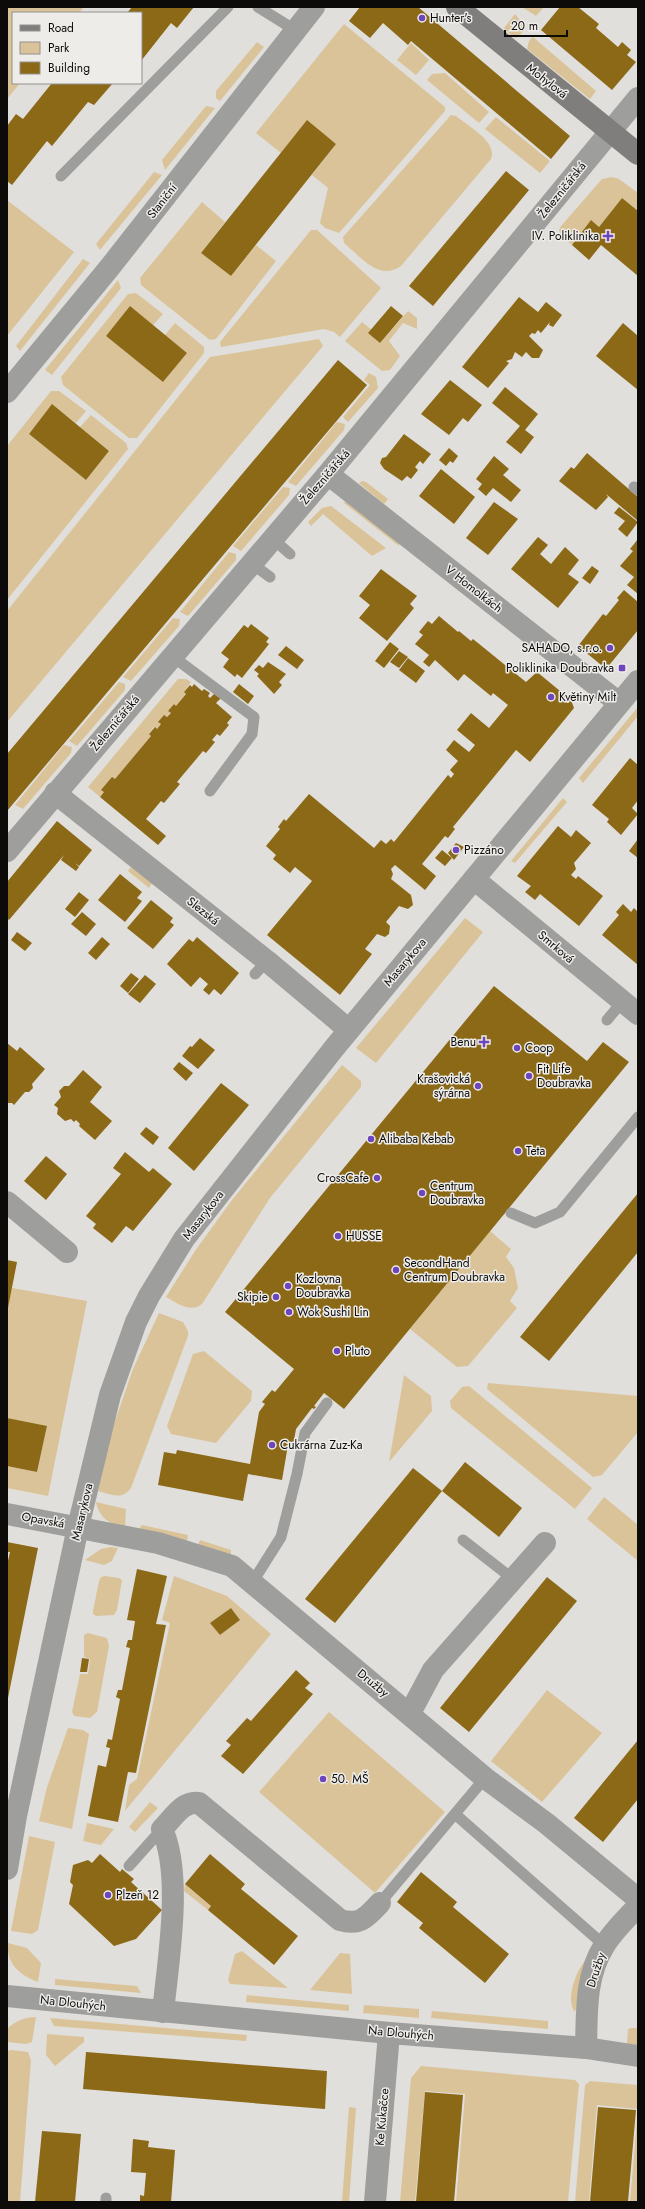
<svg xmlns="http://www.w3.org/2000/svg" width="645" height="2209" font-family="Jost,sans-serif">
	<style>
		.green { fill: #dac398; fill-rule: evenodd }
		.building { fill: #8b6917 }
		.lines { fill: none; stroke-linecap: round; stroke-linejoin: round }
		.service { stroke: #9e9e9c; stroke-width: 11 }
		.minor { stroke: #9e9e9c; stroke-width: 22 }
		.tertiary { stroke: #9e9e9c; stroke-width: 22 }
		.secondary { stroke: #7f7e7c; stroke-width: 22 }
		.poi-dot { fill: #6d46be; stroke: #eeece9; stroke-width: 1.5 }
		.labels { text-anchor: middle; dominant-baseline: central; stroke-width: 3; stroke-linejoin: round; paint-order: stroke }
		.poi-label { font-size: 12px; fill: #0c0b0a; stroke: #eeece9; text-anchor: start }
		.street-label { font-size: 12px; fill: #0c0b0a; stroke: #eeece9 }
	</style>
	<rect width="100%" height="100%" fill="#e1dfdc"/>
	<path class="green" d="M7 7H84L79 13H13V83H20L7 99Z
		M522 7H544L536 16Z
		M515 14 526 28 517 38 513 37 504 28Z
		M344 24 445 107V111L339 233 325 228 320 223 328 188 312 175 336 144 307 121 281 153 256 133Z
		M533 37 596 91 590 99 527 49 529 41Z
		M257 42 264 47 220 101 216 98V91Z
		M411 43 429 60 416 75 397 60Z
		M445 73 489 112 479 123 427 80 432 74Z
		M206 106 215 108 165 170 162 160Z
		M451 115 456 116C468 126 498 142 491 159L401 266C379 282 360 256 344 243L343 237Z
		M496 117 550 161 540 173 485 129Z
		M154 172 162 175 100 250 96 244Z
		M612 177 619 179 638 193V211L622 198 599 227 591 221 572 245 560 235 559 230 561 226 602 179Z
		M7 200 74 252 7 336Z
		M202 202 225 222 201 253 231 276 256 245 276 261 216 339 210 340 141 285 140 278Z
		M311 230H317L381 288 340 337 334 332 324 329 221 347 220 342Z
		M83 259 90 263 20 351 16 346Z
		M118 280 121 288 52 375 45 370Z
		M136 293 163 314 153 325 106 336 163 382 187 353 165 335 175 323 204 347V353L137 438H129L63 385 61 377 128 294Z
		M408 311 417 318V329L403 323 389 341 400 356 390 370 382 371 345 341 362 322 372 330 380 343Z
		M319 339 323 346 7 722V611L210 357Z
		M369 373 376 377 378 388 348 422 343 417 370 385 364 380Z
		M51 391H59L86 411 76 423 52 405 29 434 86 480 109 451 80 427 91 415 126 443 128 449 7 600V446Z
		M337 422 345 424 344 430 296 486 288 482Z
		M362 481 366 482 388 499 384 504 359 483Z
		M283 487 290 488 289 495 241 551 233 546Z
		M347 499 399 542V546L344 503Z
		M331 506 386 548 372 556 323 514 311 526 308 522 322 508Z
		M229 552 236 554V560L188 616 180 612Z
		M173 618 180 619 179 626 131 681 123 677Z
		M178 679H186L191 682 184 692 186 694 176 706 174 704 168 711 171 713 159 722 161 724 157 729 154 727 149 733 151 736 100 797 88 787Z
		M119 682 125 684V690L77 746 69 741Z
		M638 707V716L583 783 579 778Z
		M64 745 72 747 71 753 23 809 15 805Z
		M563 798 567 802 515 863 511 861Z
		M131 867 152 883 149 888 128 871Z
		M465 918 483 932 376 1063 356 1048Z
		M342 1065 361 1081V1087L270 1198 202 1304C191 1313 178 1304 166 1297L195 1251 232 1200Z
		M490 1231 511 1249 506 1257 514 1268 518 1288 510 1301 517 1308 468 1366 457 1367 410 1329Z
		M12 1288 87 1301 48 1496 7 1488V1466L37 1472 47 1427 7 1418V1311Z
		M159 1313 183 1322 188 1331V1336L131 1488C122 1500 112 1495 98 1491L112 1430 133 1369Z
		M204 1351 252 1391 251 1401 216 1443 171 1434 167 1426 193 1354Z
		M404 1375 431 1396 432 1411 389 1462Z
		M488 1383 638 1396V1432L602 1475 593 1477 487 1389Z
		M469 1386 592 1488 575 1509 451 1408 450 1401 462 1387Z
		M604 1497 638 1525V1561L587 1519Z
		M96 1502 126 1509 125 1529C110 1524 99 1518 96 1502Z
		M142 1525 188 1535 187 1542 137 1531Z
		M200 1540 231 1550V1558L198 1545Z
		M111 1547 118 1548 112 1561 104 1565 85 1560 101 1549Z
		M105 1576 119 1578 122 1580 117 1610 114 1615 96 1616 93 1614V1611L99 1581 101 1577Z
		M174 1576 227 1596 271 1634 125 1811 129 1785 137 1779 170 1623 162 1620ZM231 1608 240 1620 220 1635 211 1623Z
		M88 1633 107 1638 109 1646 97 1712 90 1718 74 1716 72 1712 80 1674H88L90 1659 84 1657V1635Z
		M547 1690 602 1733 542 1802 491 1761Z
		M329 1712 445 1812 375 1893 259 1792Z
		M68 1728 83 1730 89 1734 72 1829 39 1821 47 1787Z
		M150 1802 158 1808 135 1832 129 1827Z
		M87 1823 114 1829 101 1845 83 1841Z
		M29 1836 55 1842 38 1930 32 1934 11 1931Z
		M185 1884 211 1906 208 1910 184 1891Z
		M8 1943 27 1948 41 1963 38 1982C20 1975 6 1964 8 1943Z
		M242 1951 288 1988 230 1984 228 1980 235 1954Z
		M340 1953 350 1954 352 1994 310 1990Z
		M586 1960 589 1961 575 2012C565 2002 576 1969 586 1960Z
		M55 1979 137 1986 141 1993 55 1985Z
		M247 1995 349 2005V2011L246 2002Z
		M364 2005 419 2009V2018L363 2013Z
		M432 2011 548 2021V2029L431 2018Z
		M36 2017 32 2042 26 2044 7 2042V2029C15 2021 25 2017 36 2017Z
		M50 2018 247 2035 246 2041 54 2026Z
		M631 2028H638V2045L627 2044 628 2029Z
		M47 2034 84 2037V2042L55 2066 46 2055Z
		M12 2050 28 2052 31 2060 20 2202H7V2051Z
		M421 2066 575 2080 579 2084 568 2202H456L465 2094 425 2091 415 2202H400L411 2078Z
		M590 2081 638 2085V2202H630L638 2109 597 2105 589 2202H575L585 2085Z
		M349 2107 356 2108 349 2202H342Z"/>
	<path class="building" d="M132 7H194L177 28 171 23 141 61V13H127Z
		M360 7H418L570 136 551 159 411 41 408 45 383 23 370 38 349 21Z
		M560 7H578L599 24 596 28 618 47 622 42 631 50 627 55 636 62 612 90 541 30Z
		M52 83H113L94 105 88 102 52 146 47 141 12 185 7 181V126L16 114 23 119Z
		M307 120 336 144 231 276 201 253Z
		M506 171 529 190 433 306 409 286Z
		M622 198 638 211V276L601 245 589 260 572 245 591 220 599 227Z
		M519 297 538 312 546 302 562 315 553 327 549 325 550 322 541 333 538 330 535 334 532 333 529 336 543 350 539 358H532L526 352 522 357 515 352 512 359 506 361 509 363 488 388 462 367Z
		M130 306 187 353 163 382 106 336Z
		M391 306 403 316 380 343 368 333Z
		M623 323 638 336V390L596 356Z
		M338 360 367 385 7 811V754Z
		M450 380 482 405 468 422 463 418 449 435 421 414Z
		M505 387 538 414 525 430 534 437 521 454 506 442 520 426 492 403Z
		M52 404 109 451 86 480 29 434Z
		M404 434 431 454 423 464 420 461 415 467 418 470 411 479 407 476 402 481 384 469 380 463 382 458 386 457Z
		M449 448 458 456 453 463 450 461 446 466 439 460Z
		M587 453 638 497V521L606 494 608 497 596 510 559 481 571 467 574 469Z
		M494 456 509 469 503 475 521 490 511 502 493 488 486 496 478 489 482 484 476 479Z
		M441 469 475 497 454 524 419 496Z
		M494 502 518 519 488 555 466 538Z
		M619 507 638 522 627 537 618 529 625 521 614 513Z
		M538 537 548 545 540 554 551 564 565 547 579 560 568 574 579 582 558 608 511 569Z
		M638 539V594L627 585 634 577 620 566 633 551 630 549Z
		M592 566 599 571 590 584 582 578Z
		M381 569 417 596 410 604 414 608 387 641 359 618 370 605 359 596Z
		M624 590 638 602V630L606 669 578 646 603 614 606 616 619 600 617 598Z
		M439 616 458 632 459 631 471 641 473 639 526 682 537 672 571 700 574 708 530 762 516 750 453 827 455 829 448 838 445 836 422 864 436 876 425 890 395 865 391 869 393 874 391 879 411 895 413 905 408 909 399 906 386 922 390 926 389 934 385 937 377 934 365 949 372 954 340 995 267 935 312 881 295 867 290 873 273 859 276 855 266 846 280 829 278 827 284 819 286 821 309 794 374 848 381 840 386 844 391 839 394 842 448 775 451 778 454 774 450 770 458 761 446 750 454 740 469 752 475 745 457 730 471 713 489 728 508 705 493 693 491 696 464 674 458 681 435 660 429 667 423 662 429 655 415 644 423 635 419 632 428 621 432 624Z
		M251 624 269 638 266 642 269 644 242 678 237 674 235 677 223 667 229 659 221 653 244 625 248 628Z
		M390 642 399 649 384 668 375 661Z
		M286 646 304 660 297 669 278 655Z
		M399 651 408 657 399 668 390 662Z
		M408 658 425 671 416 683 399 670Z
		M268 662 286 674 279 682 282 685 274 694 257 676 259 674 254 670 259 665 263 668Z
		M194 684 202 691 204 689 210 693 208 696 210 698 215 693 221 698 216 703 232 717 227 723 229 725 220 736 217 734 212 740 215 742 206 753 203 751 177 782 180 784 164 803 161 801 146 819 166 836 158 845 100 797 104 792 101 790 112 777 115 779 151 736 149 734 155 727 157 729 161 724 158 722 164 715 167 717 171 713 168 711 174 704 176 706 186 694 184 692 190 685 192 687Z
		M239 684 254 696 248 704 233 692Z
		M630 758 638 765V800L632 808 638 814 621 835 607 822 609 819 592 805Z
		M57 821 92 850 79 866 75 863 79 867 76 871 61 860 64 855 9 920 7 918V882Z
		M558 826 571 837 576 830 591 843 574 863 576 869 571 875 576 879 578 876 603 896 579 926 540 894 535 900 525 892 531 886 517 876Z
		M638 839V858L629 851Z
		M456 843 464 847 454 860 448 853Z
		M442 850 452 858 445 866 435 858Z
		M120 874 142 892 137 898 142 901 125 922 98 900Z
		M79 892 89 900 75 917 65 909Z
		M151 900 173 918 170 922 174 925 153 949 127 928Z
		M623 904 631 912 634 908 638 912V965L602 935 619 915 616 912Z
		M82 912 96 924 86 936 71 924Z
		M17 932 32 943 25 951 11 940Z
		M102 937 110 944 96 960 88 953Z
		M197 937 239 973 221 995 214 989 209 995 203 990 208 984 200 977 191 987 167 964 189 939 193 942Z
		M131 973 139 979 128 993 120 986Z
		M145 975 156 984 140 1003 128 994Z
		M494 986 587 1061 603 1042 629 1062 344 1409 324 1393 314 1406 316 1407 314 1409 312 1408 296 1429 293 1446 288 1445 282 1480 248 1474 243 1501 158 1485 164 1452 176 1454 177 1450 250 1464 259 1412 265 1404 262 1402 272 1390 275 1392 294 1369 225 1312Z
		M200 1038 215 1050 198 1069 182 1056 190 1046 192 1047Z
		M7 1043 17 1051 20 1047 45 1069 32 1084 33 1088 29 1092H25L14 1105 12 1103H7Z
		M179 1062 193 1073 186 1081 173 1069Z
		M83 1070 102 1087 90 1102 112 1121 95 1140 79 1126 80 1124 76 1120 74 1122 71 1119 65 1121 57 1114 58 1108 54 1105 61 1097 59 1091 64 1086H69Z
		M221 1083 249 1105 194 1171 168 1148Z
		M146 1127 159 1137 153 1145 140 1134Z
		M125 1152 149 1172 153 1168 172 1184 133 1231 126 1226 112 1243 93 1228 96 1224 86 1216 121 1174 113 1168Z
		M46 1156 67 1174 46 1200 24 1181Z
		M638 1193V1252L549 1361 520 1337Z
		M7 1260 17 1262 8 1308H7Z
		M7 1418 47 1426 37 1472 7 1466Z
		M465 1462 522 1508 499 1537 442 1491Z
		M413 1468 442 1491 335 1623 305 1599Z
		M7 1542 38 1548 8 1698 7 1565 10 1552H7Z
		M137 1569 167 1576 156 1624 166 1625 136 1773 128 1772 118 1822 88 1816 98 1765 106 1767 110 1748 106 1747 108 1739 112 1740 120 1699 116 1697 118 1690H122L130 1648 126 1647 128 1640H132L135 1621 127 1620Z
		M547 1577 577 1601 469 1732 440 1708Z
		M231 1608 240 1620 220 1635 210 1623Z
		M82 1658 89 1659 87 1672H80Z
		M296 1670 310 1683 305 1688 313 1694 243 1774 221 1756 231 1745 226 1741 247 1718 251 1721Z
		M638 1740V1799L603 1842 574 1818Z
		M100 1854 120 1872 122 1869 134 1879 131 1882 162 1910 136 1939 114 1946 69 1904 73 1885 70 1882 73 1865 88 1860 92 1863Z
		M210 1854 245 1884 241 1889 298 1936 274 1965 208 1910 211 1906 185 1884Z
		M421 1872 457 1902 453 1907 509 1954 485 1983 419 1928 423 1923 397 1902Z
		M86 2052 327 2071 325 2109 83 2089Z
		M425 2092 463 2095 454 2202H416Z
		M598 2107 636 2110 628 2202H590Z
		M42 2131 81 2134 75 2202H35Z
		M133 2139 149 2141 148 2147 175 2150 171 2202H140V2195L144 2196 146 2173 131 2172Z"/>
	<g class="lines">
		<path class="service" d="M258 7 295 30
			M61 176 228 7
			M634 487 638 490
			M272 538 290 554
			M251 563 270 577
			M172 656 254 717 252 734 210 791
			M255 974 267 961
			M607 1020 622 1002
			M511 1213 535 1223 560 1212 638 1117
			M463 1540 513 1579
			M252 1583 281 1537 297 1474 305 1433 327 1403
			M455 1814 604 1945
			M129 1866 162 1829
			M380 1903 485 1778
			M106 2202V2198"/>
		<path class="minor" d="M7 392 110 267 314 7
			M328 474 619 703
			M55 793 267 961 349 1030
			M7 851 328 474 638 98
			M474 879 638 1014
			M7 1202 67 1252
			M7 1514 158 1543 232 1566 485 1778 546 1823 638 1899
			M410 1713 433 1670 545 1543
			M163 2012C168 1962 183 1875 162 1829 173 1818 183 1800 199 1803L340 1920C360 1926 367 1917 380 1903
			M586 2048C587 2013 585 1976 604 1946 613 1931 627 1918 638 1906
			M375 2202 389 2033"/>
		<path class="tertiary" d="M7 1869 16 1816 78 1527 110 1395 136 1322 149 1296 184 1239 335 1047 638 681
			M7 1996 389 2033 586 2048 638 2056"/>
		<path class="secondary" d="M457 7 638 154"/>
	</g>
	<g class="poi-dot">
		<circle cx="422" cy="18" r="4"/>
		<path d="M606 230h4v4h4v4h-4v4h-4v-4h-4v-4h4z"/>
		<circle cx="610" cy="648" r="4"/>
		<rect x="618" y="664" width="8" height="8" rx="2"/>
		<circle cx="551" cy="697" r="4"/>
		<circle cx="456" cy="850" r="4"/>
		<path d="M482 1036h4v4h4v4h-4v4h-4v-4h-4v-4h4z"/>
		<circle cx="517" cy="1048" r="4"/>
		<circle cx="529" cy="1076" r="4"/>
		<circle cx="478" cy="1086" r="4"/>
		<circle cx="371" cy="1139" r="4"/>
		<circle cx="518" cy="1151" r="4"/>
		<circle cx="377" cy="1178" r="4"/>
		<circle cx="422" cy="1193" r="4"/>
		<circle cx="338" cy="1236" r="4"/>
		<circle cx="396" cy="1270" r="4"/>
		<circle cx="288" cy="1286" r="4"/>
		<circle cx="276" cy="1297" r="4"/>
		<circle cx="289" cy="1312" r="4"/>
		<circle cx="337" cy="1351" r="4"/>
		<circle cx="272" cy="1445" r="4"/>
		<circle cx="323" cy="1779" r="4"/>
		<circle cx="108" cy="1895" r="4"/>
	</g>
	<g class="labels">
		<g class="poi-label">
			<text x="430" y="18">Hunter's</text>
			<text x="599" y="236" text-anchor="end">IV. Poliklinika</text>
			<text x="602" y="648" text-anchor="end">SAHADO, s.r.o.</text>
			<text x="614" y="668" text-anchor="end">Poliklinika Doubravka</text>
			<text x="559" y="697">Květiny Milt</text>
			<text x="464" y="850">Pizzáno</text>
			<text x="476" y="1042" text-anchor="end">Benu</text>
			<text x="525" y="1048">Coop</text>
			<text x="537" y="1069">Fit Life<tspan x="537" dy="14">Doubravka</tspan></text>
			<text x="470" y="1079" text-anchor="end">Krašovická<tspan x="470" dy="14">sýrárna</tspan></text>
			<text x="379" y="1139">Alibaba Kebab</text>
			<text x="526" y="1151">Teta</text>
			<text x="369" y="1178" text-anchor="end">CrossCafe</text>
			<text x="430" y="1186">Centrum<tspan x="430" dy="14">Doubravka</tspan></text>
			<text x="346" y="1236">HUSSE</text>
			<text x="404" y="1263">SecondHand<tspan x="404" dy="14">Centrum Doubravka</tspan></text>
			<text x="296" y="1279">Kozlovna<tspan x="296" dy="14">Doubravka</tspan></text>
			<text x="268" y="1297" text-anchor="end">Skipie</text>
			<text x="297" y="1312">Wok Sushi Lin</text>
			<text x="345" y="1351">Pluto</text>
			<text x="280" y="1445">Cukrárna Zuz-Ka</text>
			<text x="331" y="1779">50. MŠ</text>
			<text x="116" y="1895">Plzeň 12</text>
		</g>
		<g class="street-label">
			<text transform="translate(547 81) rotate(38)">Mohylová</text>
			<text transform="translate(562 190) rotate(-51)">Železničářská</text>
			<text transform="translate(162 201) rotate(-52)">Staniční</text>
			<text transform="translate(325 477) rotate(-49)">Železničářská</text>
			<text transform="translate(474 589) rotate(38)">V Homolkách</text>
			<text transform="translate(115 723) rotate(-50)">Železničářská</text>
			<text transform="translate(203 911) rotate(38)">Slezská</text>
			<text transform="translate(556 947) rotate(40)">Smrková</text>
			<text transform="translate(405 962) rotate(-50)">Masarykova</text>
			<text transform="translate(203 1215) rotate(-52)">Masarykova</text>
			<text transform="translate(82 1512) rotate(-77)">Masarykova</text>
			<text transform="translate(43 1520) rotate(10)">Opavská</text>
			<text transform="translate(373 1683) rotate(39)">Družby</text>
			<text transform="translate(596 1970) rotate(-72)">Družby</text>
			<text transform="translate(73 2003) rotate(6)">Na Dlouhých</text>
			<text transform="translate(401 2033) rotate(5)">Na Dlouhých</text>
			<text transform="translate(382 2117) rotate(-85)">Ke Kukačce</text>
		</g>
	</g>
	<rect width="645" height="2209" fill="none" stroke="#0c0b0a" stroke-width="16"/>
	<rect x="12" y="12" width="130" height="72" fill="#eeece9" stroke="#949290"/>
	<rect x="20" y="25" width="20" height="6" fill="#7f7e7c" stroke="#949290"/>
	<text x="48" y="32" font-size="12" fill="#0c0b0a">Road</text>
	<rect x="20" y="42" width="20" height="12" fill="#dac398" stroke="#949290"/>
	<text x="48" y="52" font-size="12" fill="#0c0b0a">Park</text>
	<rect x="20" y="62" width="20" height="12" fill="#8b6917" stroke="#949290"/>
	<text x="48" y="72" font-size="12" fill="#0c0b0a">Building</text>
	<path d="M505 30v6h62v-6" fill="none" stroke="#0c0b0a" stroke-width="2"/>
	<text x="511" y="30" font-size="12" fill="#0c0b0a" stroke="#eeece9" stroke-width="3" paint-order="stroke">20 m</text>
</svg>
